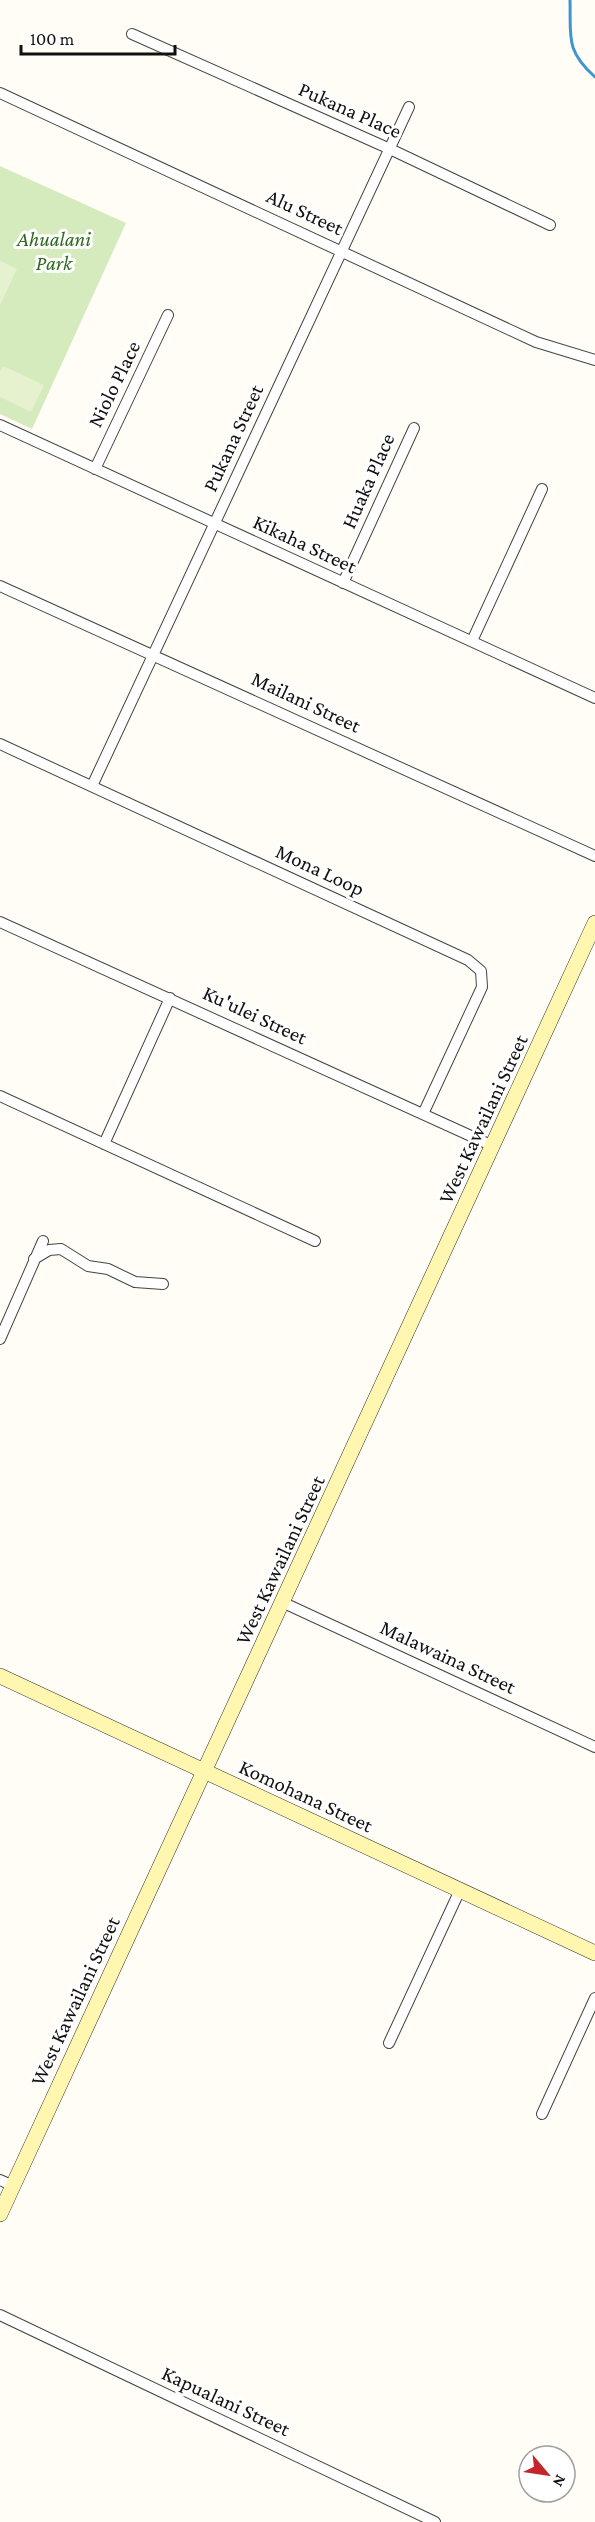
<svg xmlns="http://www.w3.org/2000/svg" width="595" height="2522" font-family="'Crimson Pro',serif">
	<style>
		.green { fill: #d5ebbd }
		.pitch { fill: #e6f2cf }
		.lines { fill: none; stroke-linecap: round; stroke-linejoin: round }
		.stream { stroke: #3f96cf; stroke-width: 3 }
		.street-casing { stroke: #444; stroke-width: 12 }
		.secondary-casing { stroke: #333; stroke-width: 16 }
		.street { stroke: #fff; stroke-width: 10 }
		.secondary { stroke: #fff6b0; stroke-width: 15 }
		.labels { text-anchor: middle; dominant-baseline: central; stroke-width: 6; stroke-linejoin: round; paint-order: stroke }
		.street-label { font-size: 21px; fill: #111; stroke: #fff }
		.park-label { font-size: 21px; font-style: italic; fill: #2f6b1f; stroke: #fff }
	</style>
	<rect width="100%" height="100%" fill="#fffdf5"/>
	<path class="green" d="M0 166 126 223 32 429 0 414Z"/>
	<path class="pitch" d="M0 261 17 269 0 305Z
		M3 366 44 385 31 412 0 397V372Z"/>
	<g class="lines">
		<path class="stream" d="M570 0C571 37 565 50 595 77"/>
		<defs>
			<path id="street" d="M132 34 390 149 550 225
				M0 93 536 342 595 360
				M0 425 595 698
				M95 469 168 315
				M343 583 414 428
				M0 586 595 856
				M472 641 542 489
				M0 744 468 960 481 971 482 987 423 1114
				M92 786 409 107
				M0 922 493 1146
				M0 1096 315 1241
				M104 1144 170 998
				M34 1259 49 1250 61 1249 88 1266 108 1269 135 1282 163 1284
				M0 1339 43 1241
				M284 1603 595 1747
				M389 2043 460 1890
				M542 2114 595 1998
				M0 2180 13 2186
				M0 2315 435 2522"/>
			<path id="secondary" d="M0 1676 595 1953
				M0 2214 595 923"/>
		</defs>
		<use href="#street" class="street-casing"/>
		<use href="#secondary" class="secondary-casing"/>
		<use href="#street" class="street"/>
		<use href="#secondary" class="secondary"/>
	</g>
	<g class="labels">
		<g class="street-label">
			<text transform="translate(350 110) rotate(24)">Pukana Place</text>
			<text transform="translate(305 212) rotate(25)">Alu Street</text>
			<text transform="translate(114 384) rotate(-64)">Niolo Place</text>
			<text transform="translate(233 438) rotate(-65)">Pukana Street</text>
			<text transform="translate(368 481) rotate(-66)">Huaka Place</text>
			<text transform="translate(305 544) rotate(25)">Kikaha Street</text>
			<text transform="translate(306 702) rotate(25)">Mailani Street</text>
			<text transform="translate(320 870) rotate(25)">Mona Loop</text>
			<text transform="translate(255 1015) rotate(25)">Ku'ulei Street</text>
			<text transform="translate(483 1119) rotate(-65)">West Kawailani Street</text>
			<text transform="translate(280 1560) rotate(-65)">West Kawailani Street</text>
			<text transform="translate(448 1657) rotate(25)">Malawaina Street</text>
			<text transform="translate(306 1796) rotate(25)">Komohana Street</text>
			<text transform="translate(75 2001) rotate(-65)">West Kawailani Street</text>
			<text transform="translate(226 2401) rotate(25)">Kapualani Street</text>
		</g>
		<g class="park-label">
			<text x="54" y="239">Ahualani<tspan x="54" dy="24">Park</tspan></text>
		</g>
	</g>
	<g transform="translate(547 2474) rotate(119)"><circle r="28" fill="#ffffff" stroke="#a0a0a0" stroke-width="1.5"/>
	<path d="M0-4.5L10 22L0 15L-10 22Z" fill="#c4262e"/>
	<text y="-9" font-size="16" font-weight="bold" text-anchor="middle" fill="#111111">N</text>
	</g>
	<path d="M21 45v9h154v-9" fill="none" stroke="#111111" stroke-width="3"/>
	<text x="30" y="45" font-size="18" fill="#111111" stroke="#ffffff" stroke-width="4.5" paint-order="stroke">100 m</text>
</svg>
